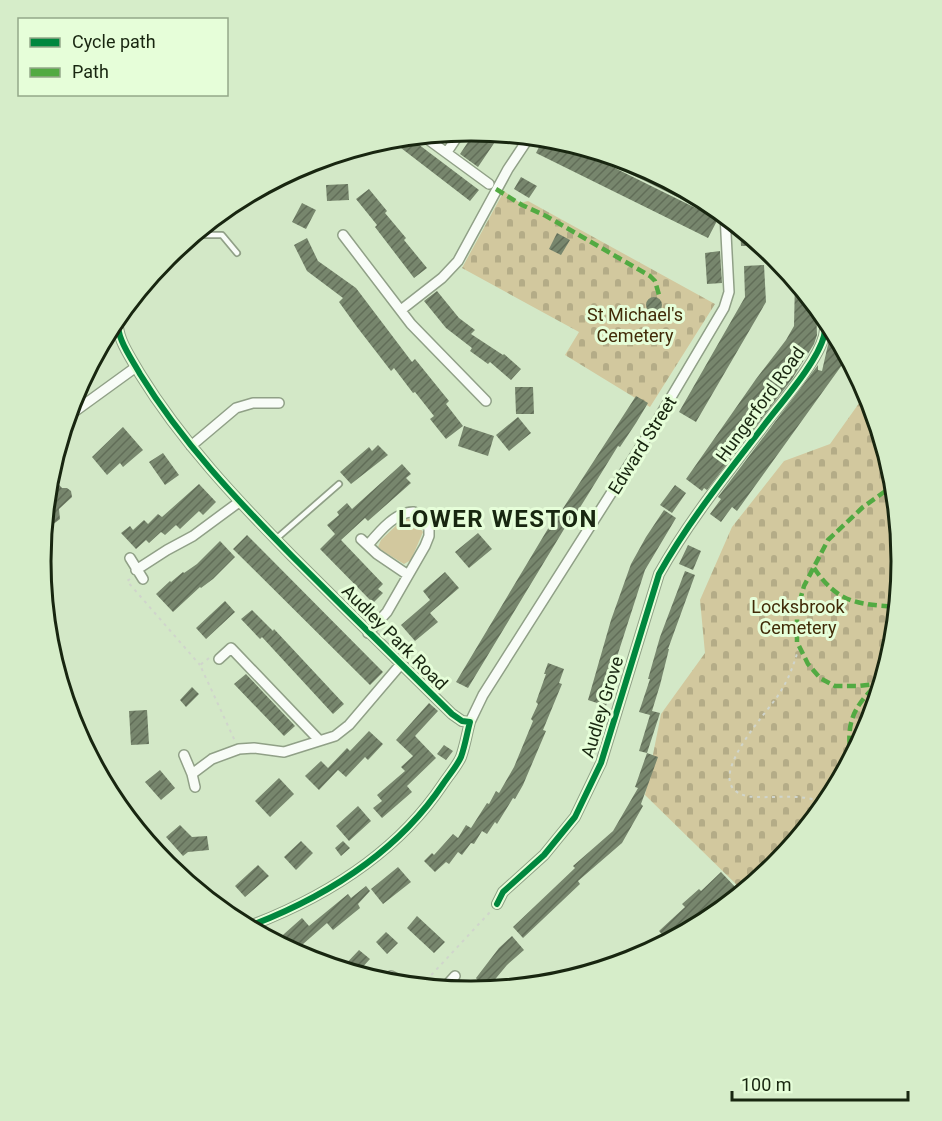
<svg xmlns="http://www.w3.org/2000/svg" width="942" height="1121" font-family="Roboto,sans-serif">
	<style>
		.grass { fill: #d2c89e }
		.cemetery { fill: url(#cemetery-stones) }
		.building { fill: url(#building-hatch) }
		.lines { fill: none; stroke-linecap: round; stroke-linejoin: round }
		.lane-casing { stroke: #90a087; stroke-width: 8 }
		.street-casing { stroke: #90a087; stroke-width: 12 }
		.path { stroke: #d0d5cc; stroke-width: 2; stroke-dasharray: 3 4.5; stroke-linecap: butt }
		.lane { stroke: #f8fcf7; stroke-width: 4.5 }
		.street { stroke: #f8fcf7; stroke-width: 9 }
		.quiet { stroke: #52aa42; stroke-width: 4.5; stroke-dasharray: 9 4.5; stroke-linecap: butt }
		.cycleway-casing { stroke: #e6fed9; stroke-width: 10 }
		.cycleway { stroke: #00873e; stroke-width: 6 }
		.labels { text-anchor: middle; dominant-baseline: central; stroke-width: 6; stroke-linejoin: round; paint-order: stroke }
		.park-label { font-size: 18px; fill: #412b08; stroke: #e6fed9 }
		.street-label { font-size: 18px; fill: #182610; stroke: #e6fed9 }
		.district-label { font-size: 24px; font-weight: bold; letter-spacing: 1.5px; fill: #182610; stroke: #e6fed9 }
		.rim { fill: none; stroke: #182610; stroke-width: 3 }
	</style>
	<defs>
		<pattern id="cemetery-stones" width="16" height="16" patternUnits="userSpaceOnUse" patternTransform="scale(1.5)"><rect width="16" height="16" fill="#d2c89e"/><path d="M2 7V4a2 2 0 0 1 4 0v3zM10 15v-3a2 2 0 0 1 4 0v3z" fill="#b4ac87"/></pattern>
		<pattern id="building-hatch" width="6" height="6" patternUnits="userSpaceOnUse" patternTransform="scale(1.5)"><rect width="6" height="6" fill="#77866d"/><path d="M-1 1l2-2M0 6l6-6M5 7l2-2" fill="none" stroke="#616d58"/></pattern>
	</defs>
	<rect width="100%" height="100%" fill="#d3e8c7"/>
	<path class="grass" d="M407 518 414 521 423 532 411 560 404 564 381 550 378 547 381 540 403 519Z"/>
	<path class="cemetery" d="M504 191 520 203 528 201 715 304 650 407 565 355 579 332 462 268Z
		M867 392 893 477 901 561 893 645 869 726 829 800 775 865 743 891 645 795 661 714 705 653 700 600 732 527 784 461 830 444Z"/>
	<path class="building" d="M476 130 501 133 478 167 460 154Z
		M415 135 414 141 479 190 470 201 388 138Z
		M544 137 554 138 718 219 708 238 536 153Z
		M521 177 537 186 529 198 514 189Z
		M348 184 349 200 327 201 326 185Z
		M369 189 387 211 385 213 406 238 404 240 427 268 414 278 375 227 377 225 356 199Z
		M302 203 316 210 306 229 292 222Z
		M740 227 749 234 762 245 741 246Z
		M557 233 570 240 561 255 549 249Z
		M307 238 318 261 356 288 412 362 415 359 449 401 446 404 463 426 446 439 430 419 434 416 415 392 413 393 394 368 391 371 357 327 339 302 343 298 307 271 294 245Z
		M720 251 722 283 707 284 705 253Z
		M764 265 766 302 696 422 679 412 745 297 744 266Z
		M795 280 816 306 817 335 814 344 792 379 707 490 704 488 702 491 686 479 756 379 786 340 794 326Z
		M437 291 459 318 475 330 471 334 503 355 504 354 521 369 511 380 490 362 488 364 470 351 472 348 446 328 424 301Z
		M646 305a8 8 0 1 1 16 0a8 8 0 1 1-16 0Z
		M832 327 846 353 842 365 737 511 732 507 721 522 710 514 721 499 718 497 818 365V370L822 371Z
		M515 387H533L534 414H516Z
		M636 396 648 403 636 423 620 447 618 446 589 493 574 517 572 516 468 688 456 682 558 512 560 513Z
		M518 417 531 433 509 451 496 435Z
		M464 426 494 436 488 456 458 446Z
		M123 427 143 450 123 467 120 463 107 475 92 457Z
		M378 445 388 455 351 484 340 472 369 447 372 451Z
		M163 453 179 475 165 485 149 462Z
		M402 464 411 474 406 478 411 483 368 521 365 518 341 540 383 584 378 589 383 593 373 603 320 549 335 534 327 525 339 515 337 512 347 503 352 509Z
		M49 474 62 488H67L71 491 72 497 59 509 60 519 43 532Z
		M199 484 216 502 203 515 199 511 180 529 176 525 165 535 161 532 149 543 146 540 136 549 121 533 130 526 133 530 144 520 148 524 158 514 162 517Z
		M675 485 686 493 672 513 660 505Z
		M664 510 676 518 645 570 614 666 610 683 613 684 606 706 588 700 611 620 631 564 646 537Z
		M478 533 492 549 469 568 455 552Z
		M247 535 383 672 370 685 233 549Z
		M220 541 235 557 213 579 201 588 200 587 173 612 156 594 170 581 171 582 183 572 184 573 197 564Z
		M688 545 701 551 693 570 679 564Z
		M685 571 695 575 668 649H669L660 685 652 711 660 713 647 753 639 751 650 715 639 712 650 679H648L660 637Z
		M445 572 459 588 430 613 438 622 415 641 401 625 430 600 423 591Z
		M225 601 235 612 206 639 196 628Z
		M252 610 273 631 274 629 344 704 333 714 262 637 260 639 241 619Z
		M548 663 564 669 559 683 562 684 543 730 546 731 523 785 515 799 513 798 497 824 495 822 487 834 482 831 474 844 471 843 462 855 458 852 449 864 446 862 435 872 424 861 432 853 434 855 453 834 458 838 466 825 471 828 487 803 489 804 496 791 499 793 514 767 533 721 531 719 538 704 536 702 546 674H544Z
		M246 674 295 726 284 736 234 684Z
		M192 687 199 694 186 707 180 700Z
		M429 703 438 711 415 736 436 758 407 786 412 792 382 818 373 808 382 801 377 795 405 771 401 767 413 756 396 740Z
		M147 710 149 744 131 745 129 711Z
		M369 731 383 744 368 760 365 757 346 777 338 770 319 790 305 776 321 761 328 768 347 748 350 751Z
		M444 745 453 751 446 760 437 754Z
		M647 753 658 757 641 804 643 806 622 843 578 881 580 884 523 938 513 927 575 868 573 866 613 831 638 788 635 787Z
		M160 770 175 788 161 800 145 782Z
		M279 778 294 794 270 817 255 801Z
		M358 806 371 821 349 841 336 826Z
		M180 825 192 837 207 836 209 850 188 852 183 856 166 837Z
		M301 841 313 853 296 870 284 857Z
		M343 841 350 848 341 856 335 848Z
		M258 865 269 876 245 897 235 886Z
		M398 867 411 882 383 904 371 889Z
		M721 872 738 890 724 903 717 904 699 917 697 924 694 927 668 941 659 931 685 907 682 904 699 889 701 891Z
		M366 886 370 891 358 904 360 908 333 930 327 923 294 952 275 942 302 918 309 926 348 894 351 898Z
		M417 916 445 942 434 953 407 928Z
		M386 932 398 943 387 954 376 942Z
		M512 936 524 950 507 965 487 989 469 991 478 981 476 978 499 948Z
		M359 950 370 959 360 970 356 973 341 969Z"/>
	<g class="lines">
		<defs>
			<path id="lane" d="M192 235H222L237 253
				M157 268 161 266 164 259
				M276 539 339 484"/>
			<path id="street" d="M422 135 489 184
				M598 151 705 204 718 209
				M447 152 461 131
				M343 235 411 324 486 401
				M401 310 442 278 458 261 508 169 530 136
				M118 316C115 337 130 356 140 374 182 442 236 499 292 556 345 609 398 661 452 714L462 721 470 722C467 733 465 746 461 757 457 766 449 775 443 784 397 853 324 898 247 927
				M67 417 136 367
				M191 446 236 408 253 403H279
				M361 539 377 554 408 575
				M130 558 143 579
				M136 570 167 550 193 536 239 502
				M368 633 387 612 425 546 429 536V528L414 512C396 511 379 532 368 545
				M219 659 231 648 319 740
				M470 722 483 695 657 421 724 308 729 292 725 214
				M184 755 192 774 195 787
				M192 774 212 759 239 749 254 748 284 752 335 736 349 725 401 664
				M497 904 503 892 544 855 575 817 601 763 659 574C688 522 726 475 762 428 780 404 817 363 824 336 825 331 826 324 826 318
				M703 922 721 909
				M383 981 391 976 408 985
				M444 988 455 976"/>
		</defs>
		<use href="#lane" class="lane-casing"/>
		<use href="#street" class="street-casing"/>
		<path class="path" d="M130 579 127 581 200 665
			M799 647C794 664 789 679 779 694 769 711 697 785 747 796 769 800 806 791 825 805
			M209 658 200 665 235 741
			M421 986 491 911"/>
		<use href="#lane" class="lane"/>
		<use href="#street" class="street"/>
		<path class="quiet" d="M496 189 522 205 546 216 650 276 655 281 659 295
			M814 568C838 603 856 604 897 607
			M882 681 877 684 858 686H835L820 678 808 664 797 642V611L804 586 828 540 863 507 894 485
			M851 758C846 723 852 709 877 684"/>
		<defs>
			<path id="cycleway" d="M118 316C115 337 130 356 140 374 182 442 236 499 292 556 345 609 398 661 452 714L462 721 470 722C467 733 465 746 461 757 457 766 449 775 443 784 397 853 324 898 247 927
				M497 904 503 892 544 855 575 817 601 763 659 574C688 522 726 475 762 428 780 404 817 363 824 336 825 331 826 324 826 318"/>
		</defs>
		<use href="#cycleway" class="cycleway-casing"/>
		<use href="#cycleway" class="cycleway"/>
	</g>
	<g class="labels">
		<g class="park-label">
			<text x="635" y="314">St Michael's<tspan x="635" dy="21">Cemetery</tspan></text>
			<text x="798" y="606">Locksbrook<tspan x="798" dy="21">Cemetery</tspan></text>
		</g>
		<g class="street-label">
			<text transform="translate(760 404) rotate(-54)">Hungerford Road</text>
			<text transform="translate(642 445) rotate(-58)">Edward Street</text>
			<text transform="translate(395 637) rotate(45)">Audley Park Road</text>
			<text transform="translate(602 707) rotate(-73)">Audley Grove</text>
		</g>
		<g class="district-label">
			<text x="498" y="519">LOWER WESTON</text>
		</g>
	</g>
	<path d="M0 0H942V1121H0ZM51 561a420 420 0 1 1 840 0a420 420 0 1 1-840 0Z" fill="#d6edc9" fill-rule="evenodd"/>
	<path class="rim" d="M51 561a420 420 0 1 1 840 0a420 420 0 1 1-840 0Z"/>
	<rect x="18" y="18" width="210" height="78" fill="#e6fed9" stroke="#94a889" stroke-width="1.5"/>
	<rect x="30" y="38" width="30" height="9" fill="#00873e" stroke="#94a889" stroke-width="1.5"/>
	<text x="72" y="48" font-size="18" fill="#182610">Cycle path</text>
	<rect x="30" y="68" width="30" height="9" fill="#52aa42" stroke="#94a889" stroke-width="1.5"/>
	<text x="72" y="78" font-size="18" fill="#182610">Path</text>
	<path d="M732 1091v9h176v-9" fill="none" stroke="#182610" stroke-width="3"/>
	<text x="741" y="1091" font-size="18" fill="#182610" stroke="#e6fed9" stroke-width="4.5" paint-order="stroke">100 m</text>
</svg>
